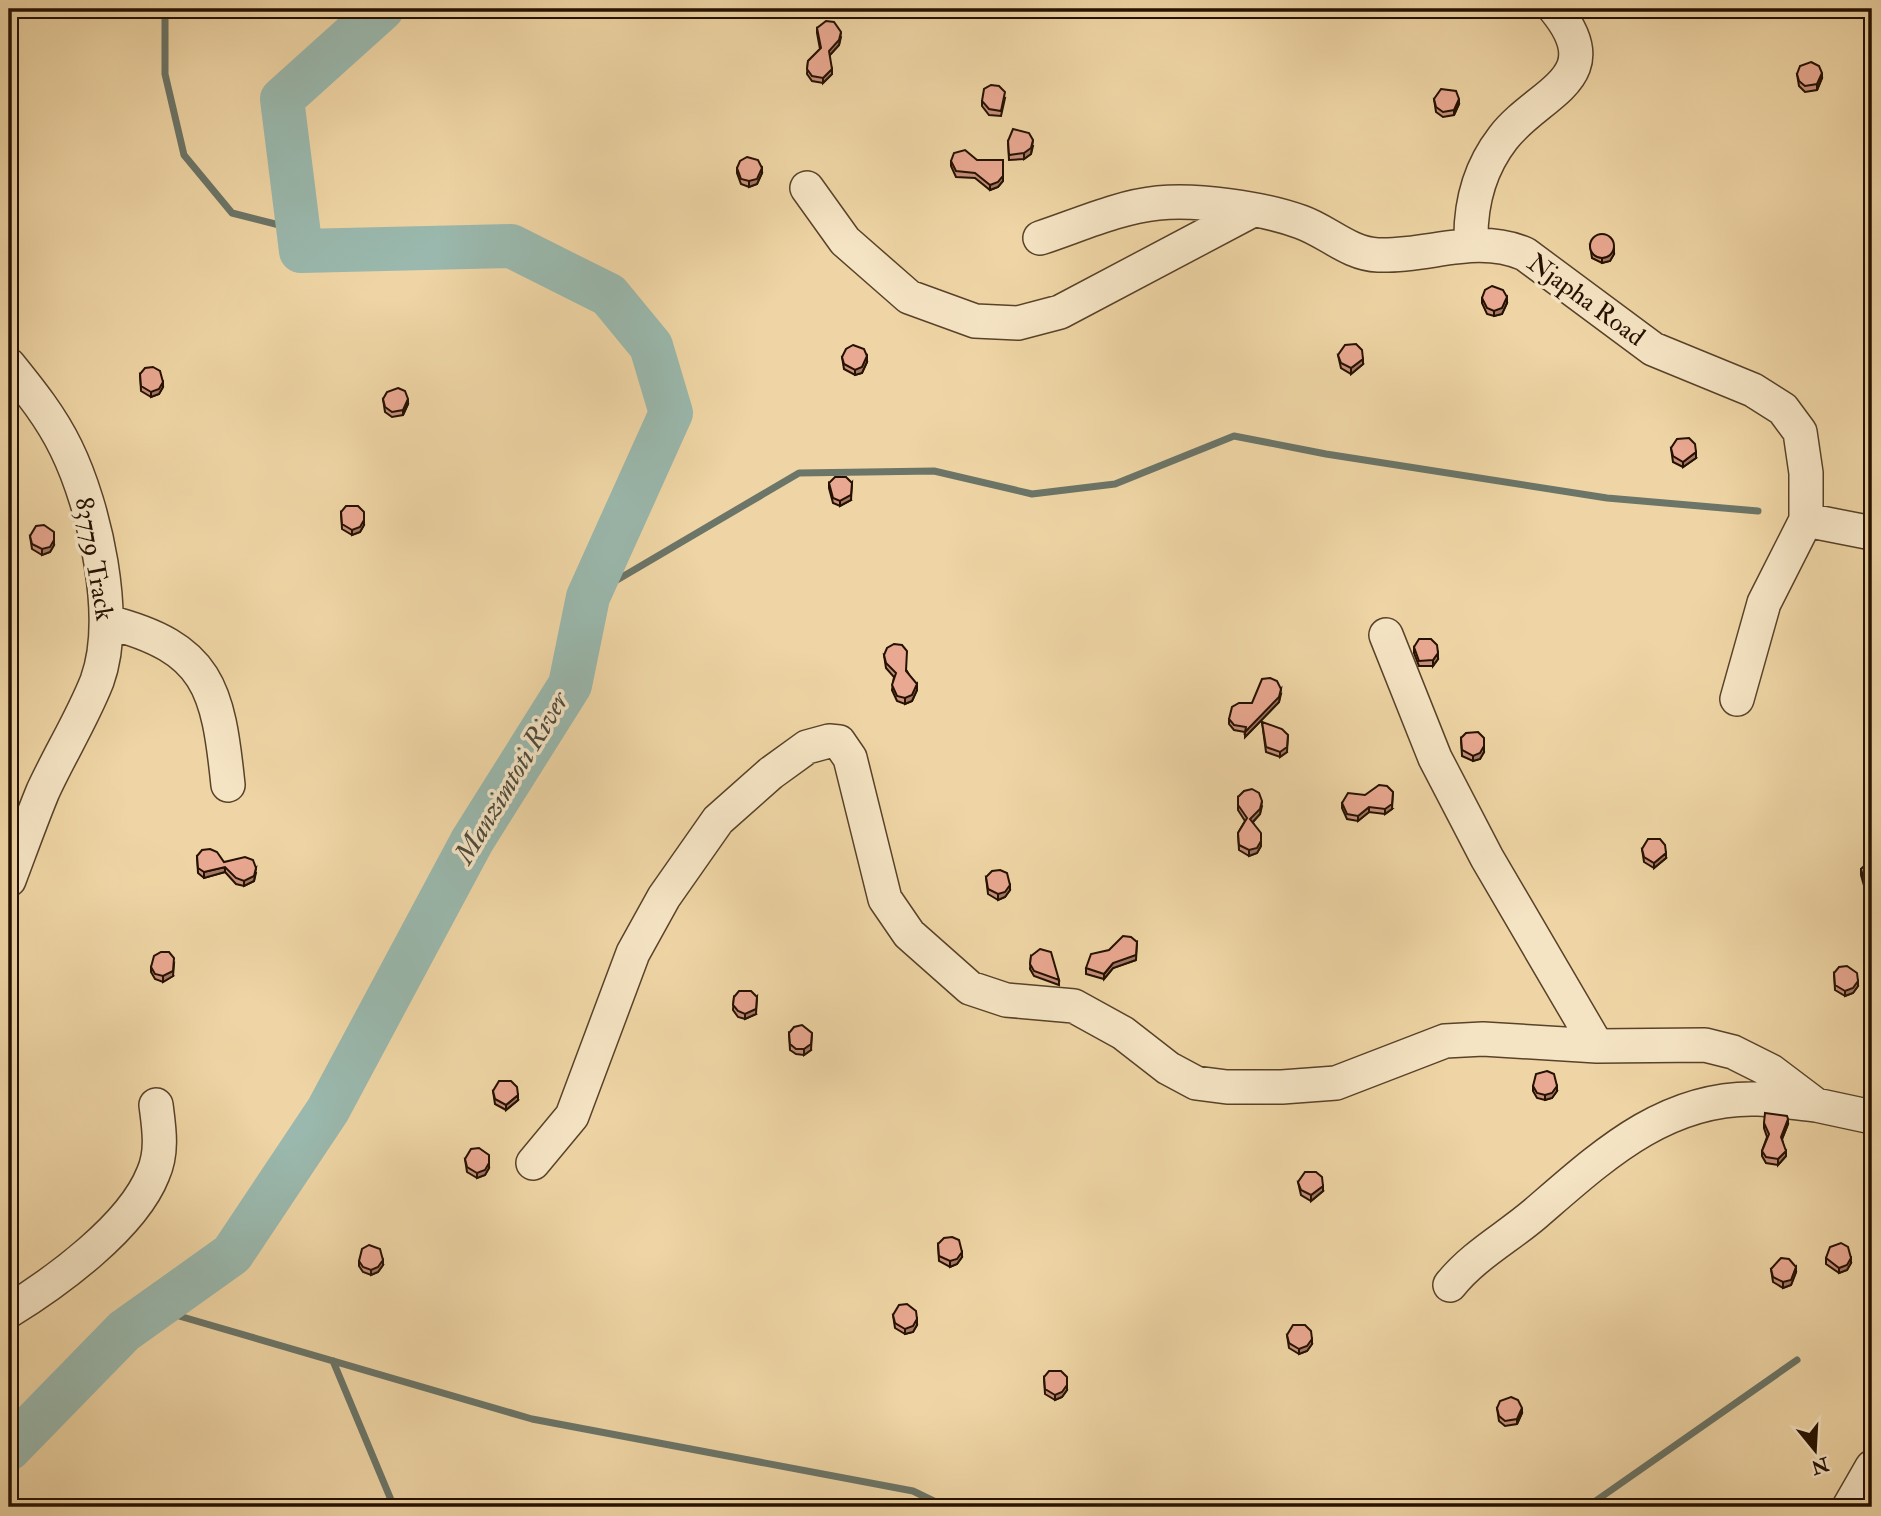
<svg xmlns="http://www.w3.org/2000/svg" width="1881" height="1516" font-family="'IM FELL Double Pica',serif">
	<style>
		.lines { fill: none; stroke-linecap: round; stroke-linejoin: round }
		.stream { stroke: #6b7568; stroke-width: 7 }
		.river { stroke: #9ab8ad; stroke-width: 44 }
		.minor-casing { stroke: #584229; stroke-width: 36 }
		.minor { stroke: #f5e4c4; stroke-width: 33 }
		.wall { fill: #c8907d; stroke: #251100; stroke-width: 2 }
		.shaded-wall { fill: #a37666; stroke: #251100; stroke-width: 2 }
		.building { fill: #e9a891; stroke: #251100; stroke-width: 2 }
		.labels { text-anchor: middle; dominant-baseline: central; stroke-width: 7; stroke-linejoin: round; paint-order: stroke }
		.street-label { font-size: 26px; fill: #251100; stroke: #f5e4c4 }
		.water-label { font-size: 28px; font-style: italic; fill: #4e4b3d; stroke: #f5e4c4 }
	</style>
	<rect width="100%" height="100%" fill="#efd5a5"/>
	<filter id="stains"><feTurbulence type="fractalNoise" baseFrequency=".00286" numOctaves="4"/><feColorMatrix values="0 0 0 0 .2 0 0 0 0 .09 0 0 0 0 .02 0 0 0 .5 -.17"/></filter>
	<radialGradient id="worn" r=".72"><stop offset=".6" stop-color="#630" stop-opacity="0"/><stop offset="1" stop-color="#630" stop-opacity=".3"/></radialGradient>
	<g class="lines">
		<path class="stream" d="M165 9V74L184 155 232 213 299 230
			M588 597 799 473 934 471 1032 494 1115 484 1234 436 1326 454 1607 498 1758 511
			M155 1309 532 1419 913 1491 946 1507
			M333 1361 394 1507
			M1587 1507 1797 1360"/>
		<path class="river" d="M9 1449 124 1331 232 1254 328 1110 472 841 570 685 588 597 671 413 651 346 609 295 511 246 301 251 282 99 382 9"/>
		<defs>
			<path id="minor" d="M807 188 845 241 909 297 975 321 1018 323 1060 312 1251 211
				M1040 238C1077 226 1118 207 1158 203 1197 199 1263 208 1301 222 1327 231 1349 254 1378 255 1430 257 1475 233 1525 254L1653 349 1753 390 1783 409 1800 432 1806 473V520L1872 533
				M1471 243C1470 204 1479 169 1503 138 1538 92 1612 79 1555 9
				M9 365C30 391 51 417 66 448 95 507 120 618 97 681 82 719 60 754 43 791 31 820 20 851 9 880
				M108 622C209 648 218 688 228 785
				M1386 635 1435 758 1487 858 1597 1046
				M1737 699 1764 603 1806 520
				M533 1163 572 1116 633 953 664 897 718 820 771 773 807 747 829 741 839 742 850 758 885 899 909 934 970 988 1006 1000 1074 1006 1123 1033 1168 1068 1196 1083 1227 1087H1282L1336 1083 1445 1041 1483 1039 1597 1046 1705 1045 1733 1052 1771 1071 1816 1105 1872 1117
				M1450 1285C1474 1255 1507 1238 1536 1213 1601 1157 1665 1096 1758 1099 1777 1100 1797 1103 1816 1105
				M9 1311C56 1282 132 1227 153 1174 163 1152 159 1128 156 1105
				M1849 1507 1872 1467"/>
		</defs>
		<use href="#minor" class="minor-casing"/>
		<use href="#minor" class="minor"/>
	</g>
	<path class="wall" d="M817 28 841 37 839 45 829 56 832 74 823 83 812 81 807 74 808 61 820 49 817 33Z
		M1797 74 1822 78 1817 90 1805 92 1799 86Z
		M1005 98 1001 116 989 115 982 106V101Z
		M1434 99 1459 104 1454 115 1443 117 1436 112Z
		M1008 141 1033 146 1031 154 1024 159 1009 160Z
		M1003 160V181L998 187 990 190 975 178 956 177 951 166V161Z
		M737 168 762 173 757 184 749 187 741 184 737 173Z
		M1590 245 1614 254 1610 261 1602 263 1592 258Z
		M1482 298 1507 303 1502 314 1494 316 1487 314 1482 303Z
		M1338 355 1363 364 1351 374 1341 368Z
		M842 357 867 362 862 373 855 375 844 369Z
		M140 374 163 387 159 394 151 397 141 391Z
		M383 399 408 404 403 415 392 417 385 412Z
		M1671 448 1696 458 1683 467 1673 462Z
		M829 483 851 500 840 506 833 503 829 488Z
		M341 512 364 525 360 532 352 535 342 529Z
		M30 536 54 545 50 552 42 555 32 549Z
		M1414 647 1438 659 1433 666H1419L1414 653Z
		M884 655 907 671 917 690 912 701 905 704 897 701 892 690 894 677 886 668Z
		M1281 694 1279 702 1245 737V732L1234 730 1229 724V719L1252 703Z
		M1262 722 1287 752 1280 757 1266 752Z
		M1461 738 1484 752 1480 759 1473 761 1462 756Z
		M1238 797 1262 806 1260 814 1253 822 1261 846 1257 853 1249 856 1239 850 1238 833 1245 821 1238 810Z
		M1342 803 1392 809 1385 814 1369 812 1358 821 1347 819 1342 808Z
		M1642 849 1666 858 1654 868 1644 862Z
		M197 856 224 862 256 873 254 881 244 886 236 884 225 872 204 878 198 873Z
		M1872 863V892L1865 889 1861 875V869Z
		M986 877 1010 890 1005 897 998 900 988 894Z
		M1031 956 1059 980V985L1034 976 1030 969Z
		M1136 960 1113 968 1104 979 1086 974V968Z
		M151 967 173 976 163 982 155 979 151 972Z
		M1834 973 1858 986 1853 993 1845 996 1835 990Z
		M734 997 756 1014 745 1019 738 1017 733 1010Z
		M789 1033 811 1050 804 1055 796 1054 790 1050Z
		M1533 1086 1557 1091 1552 1098 1545 1100 1537 1098 1533 1091Z
		M493 1091 518 1100 506 1110 495 1104Z
		M1764 1123 1788 1124 1782 1139 1786 1156 1778 1165 1766 1163 1762 1156V1151L1767 1137 1764 1128Z
		M465 1159 489 1168 485 1175 477 1178 467 1172Z
		M1298 1182 1323 1191 1311 1201 1301 1195Z
		M938 1244 962 1257 957 1264 950 1267 939 1261Z
		M1826 1258 1851 1263 1847 1270 1839 1273 1826 1264Z
		M359 1261 383 1265 378 1272 371 1275 363 1272 359 1266Z
		M1771 1269 1796 1272 1791 1285 1783 1288 1773 1282Z
		M893 1315 917 1325 913 1332 905 1334 895 1328Z
		M1287 1335 1312 1344 1307 1351 1299 1354 1289 1348Z
		M1044 1377 1067 1390 1062 1397 1055 1400 1045 1394Z
		M1497 1408 1522 1413 1517 1424 1505 1426 1499 1421Z"/>
	<path class="shaded-wall" d="M841 32 839 45 829 56V51Z
		M832 69V74L823 83V78Z
		M1822 73V78L1817 90V84Z
		M1459 99V104L1454 115V110Z
		M1033 140 1031 154 1024 159V153Z
		M762 168V173L757 184 749 187V181Z
		M1003 176V181L998 187 990 190V185Z
		M1614 249V254L1610 261 1602 263V258Z
		M1507 297V303L1502 314 1494 316V311Z
		M867 356V362L862 373 855 375V370Z
		M1363 359V364L1351 374V368Z
		M163 382V387L159 394 151 397V392Z
		M408 399V404L403 415V410Z
		M1696 452V458L1683 467V462Z
		M852 483 851 500 840 506V501Z
		M364 520V525L360 532 352 535V530Z
		M54 540V545L50 552 42 555V549Z
		M1438 653V659L1433 666V660Z
		M917 684V690L912 701 905 704V698Z
		M1281 689 1279 702 1245 737V732Z
		M1288 735 1287 752 1280 757V752Z
		M1484 746V752L1480 759 1473 761V756Z
		M1393 792 1392 809 1385 814V809Z
		M1262 801 1260 814 1250 825V819Z
		M1369 807V812L1358 821V816Z
		M1261 841V846L1257 853 1249 856V850Z
		M1666 853V858L1654 868V863Z
		M225 867V872L204 878V872Z
		M256 868 254 881 244 886V881Z
		M1010 885V890L1005 897 998 900V894Z
		M1137 942 1136 960 1113 968 1104 979V974L1113 963Z
		M174 964 173 976 163 982V976Z
		M1858 981V986L1853 993 1845 996V991Z
		M757 997 756 1014 745 1019V1014Z
		M15 1021V1026L9 1033V1028Z
		M812 1033 811 1050 804 1055V1049Z
		M1557 1086V1091L1552 1098 1545 1100V1095Z
		M518 1095V1100L506 1110V1105Z
		M1788 1119V1124L1781 1142V1137Z
		M1786 1151V1156L1778 1165V1159Z
		M489 1163V1168L485 1175 477 1178V1173Z
		M1323 1186V1191L1311 1201V1195Z
		M962 1252V1257L957 1264 950 1267V1261Z
		M1851 1258V1263L1847 1270 1839 1273V1268Z
		M383 1260V1265L378 1272 371 1275V1270Z
		M1796 1267V1272L1791 1285 1783 1288V1282Z
		M917 1319V1325L913 1332 905 1334V1329Z
		M1312 1339V1344L1307 1351 1299 1354V1349Z
		M1067 1385V1390L1062 1397 1055 1400V1395Z
		M1522 1408V1413L1517 1424V1419Z"/>
	<path class="building" d="M826 21 834 22 841 32 839 40 829 51 832 69 823 78 812 76 807 69 808 61 821 48 817 28Z
		M1811 62 1819 66 1822 73 1817 84 1805 86 1799 81 1797 74 1800 66Z
		M991 85 999 86 1005 92 1001 111 989 109 982 101 984 89Z
		M1441 89 1456 91 1459 99 1454 110 1443 112 1436 107 1434 99Z
		M1013 129 1029 133 1033 140 1031 148 1024 153 1009 155 1008 141Z
		M965 150 977 160H1003V176L998 182 990 185 975 173 956 171 951 161 954 153Z
		M747 157 758 160 762 168 757 179 749 181 741 179 737 168 740 161Z
		M1590 246a12 12 0 1 1 24 0a12 12 0 1 1-24 0Z
		M1492 286 1503 290 1507 297 1502 308 1494 311 1487 308 1482 298 1485 290Z
		M1356 344 1362 350 1363 359 1351 368 1341 363 1338 355 1345 345Z
		M853 345 864 349 867 356 862 367 855 370 844 364 842 357 846 349Z
		M153 367 160 371 163 382 159 389 151 392 141 386 140 374 145 368Z
		M398 388 405 391 408 399 403 410 392 412 385 407 383 399 387 392Z
		M1689 438 1695 444 1696 452 1683 462 1673 456 1671 448 1677 439Z
		M835 477H846L852 483 851 495 840 501 833 498 829 483Z
		M346 506H358L364 512V520L360 527 352 530 342 524 341 512Z
		M44 525 54 532V540L50 547 42 549 32 544 30 536 36 526Z
		M1419 639H1431L1437 645 1438 653 1433 660 1419 661 1414 647Z
		M894 644 902 645 907 651 906 671 917 684 912 695 905 698 897 696 892 685 896 673 886 663 884 655 887 648Z
		M1270 678 1277 681 1281 689 1279 697 1245 732 1246 727 1234 725 1229 719 1232 707 1239 703H1252L1262 679Z
		M1262 722 1282 729 1288 735 1287 747 1280 752 1266 747Z
		M1478 732 1484 738V746L1480 753 1473 756 1462 750 1461 738 1466 733Z
		M1379 785 1387 786 1393 792 1392 804 1385 809 1369 807 1358 816 1347 814 1342 803 1348 793 1365 795Z
		M1252 789 1259 793 1262 801 1260 809 1250 819 1261 833V841L1257 848 1249 850 1239 845 1238 833 1247 818 1238 805V797L1244 791Z
		M1648 839H1660L1665 845 1666 853 1654 863 1644 857 1642 849Z
		M210 849 217 852 224 862 245 857 253 860 256 868 254 876 244 881 236 878 225 867 204 872 198 868 197 856 202 850Z
		M1867 863H1872V887L1865 884 1861 869Z
		M1000 870 1007 873 1010 885 1005 892 998 894 988 889 986 877 992 871Z
		M1123 936 1131 937 1137 942 1136 955 1113 963 1104 974 1086 968 1091 954 1109 950Z
		M1040 949 1051 952 1059 980 1034 971 1030 964 1031 956Z
		M161 952H169L174 958 173 971 163 976 155 974 151 967 154 956Z
		M1847 966 1857 973 1858 981 1853 988 1845 991 1835 985 1834 973 1839 967Z
		M739 991H751L757 997 756 1009 745 1014 738 1011 733 1005 734 997Z
		M9 1009 14 1012 15 1021 9 1028Z
		M802 1025 812 1033 811 1044 804 1049H796L790 1044 789 1033 794 1027Z
		M1547 1071 1554 1074 1557 1086 1552 1093 1545 1095 1537 1093 1533 1086 1536 1074Z
		M499 1081H511L517 1087 518 1095 506 1105 495 1099 493 1091Z
		M1765 1113 1787 1116 1788 1119 1781 1137 1786 1151 1778 1159 1766 1157 1762 1151 1769 1134 1764 1123Z
		M479 1148 489 1155V1163L485 1170 477 1173 467 1167 465 1159 471 1149Z
		M1305 1172H1316L1322 1177 1323 1186 1311 1195 1301 1190 1298 1182Z
		M952 1237 959 1240 962 1252 957 1259 950 1261 939 1256 938 1244 944 1238Z
		M1841 1243 1848 1247 1851 1258 1847 1265 1839 1268 1826 1258 1830 1247Z
		M369 1245 380 1249 383 1260 378 1267 371 1270 363 1267 359 1261 362 1249Z
		M1781 1258 1789 1259 1796 1267 1791 1280 1783 1282 1773 1277 1771 1269Z
		M907 1304 916 1311 917 1319 913 1326 905 1329 895 1323 893 1315 899 1305Z
		M1293 1325H1305L1311 1331 1312 1339 1307 1346 1299 1349 1289 1343 1287 1335Z
		M1049 1371H1061L1067 1377V1385L1062 1392 1055 1395 1045 1389 1044 1377Z
		M1511 1397 1518 1400 1522 1408 1517 1419 1505 1421 1499 1416 1497 1408 1500 1401Z
		M1815 1503 1823 1504 1825 1507H1808Z"/>
	<g class="labels">
		<g class="street-label">
			<text transform="translate(1586 300) rotate(36)">Njapha Road</text>
			<text transform="translate(94 559) rotate(80)">83779 Track</text>
		</g>
		<g class="water-label">
			<text transform="translate(512 778) rotate(-59)">Manzimtoti River</text>
		</g>
	</g>
	<rect width="1881" height="1516" fill="none" stroke="#efd5a5" stroke-width="35"/>
	<rect x="10" y="10" width="1860" height="1495" fill="none" stroke="#251100" stroke-width="3.5"/>
	<rect x="18" y="18" width="1846" height="1481" fill="none" stroke="#251100" stroke-width="2"/>
	<g transform="translate(1815 1450) rotate(162)" stroke="#f5e4c4" stroke-width="5" paint-order="stroke">
	<path d="M0-5L12 26L0 18L-12 26Z" fill="#251100"/>
	<text y="-10" font-size="19" font-weight="bold" text-anchor="middle" fill="#251100">N</text>
	</g>
	<rect width="100%" height="100%" filter="url(#stains)"/>
	<rect width="100%" height="100%" fill="url(#worn)"/>
</svg>
